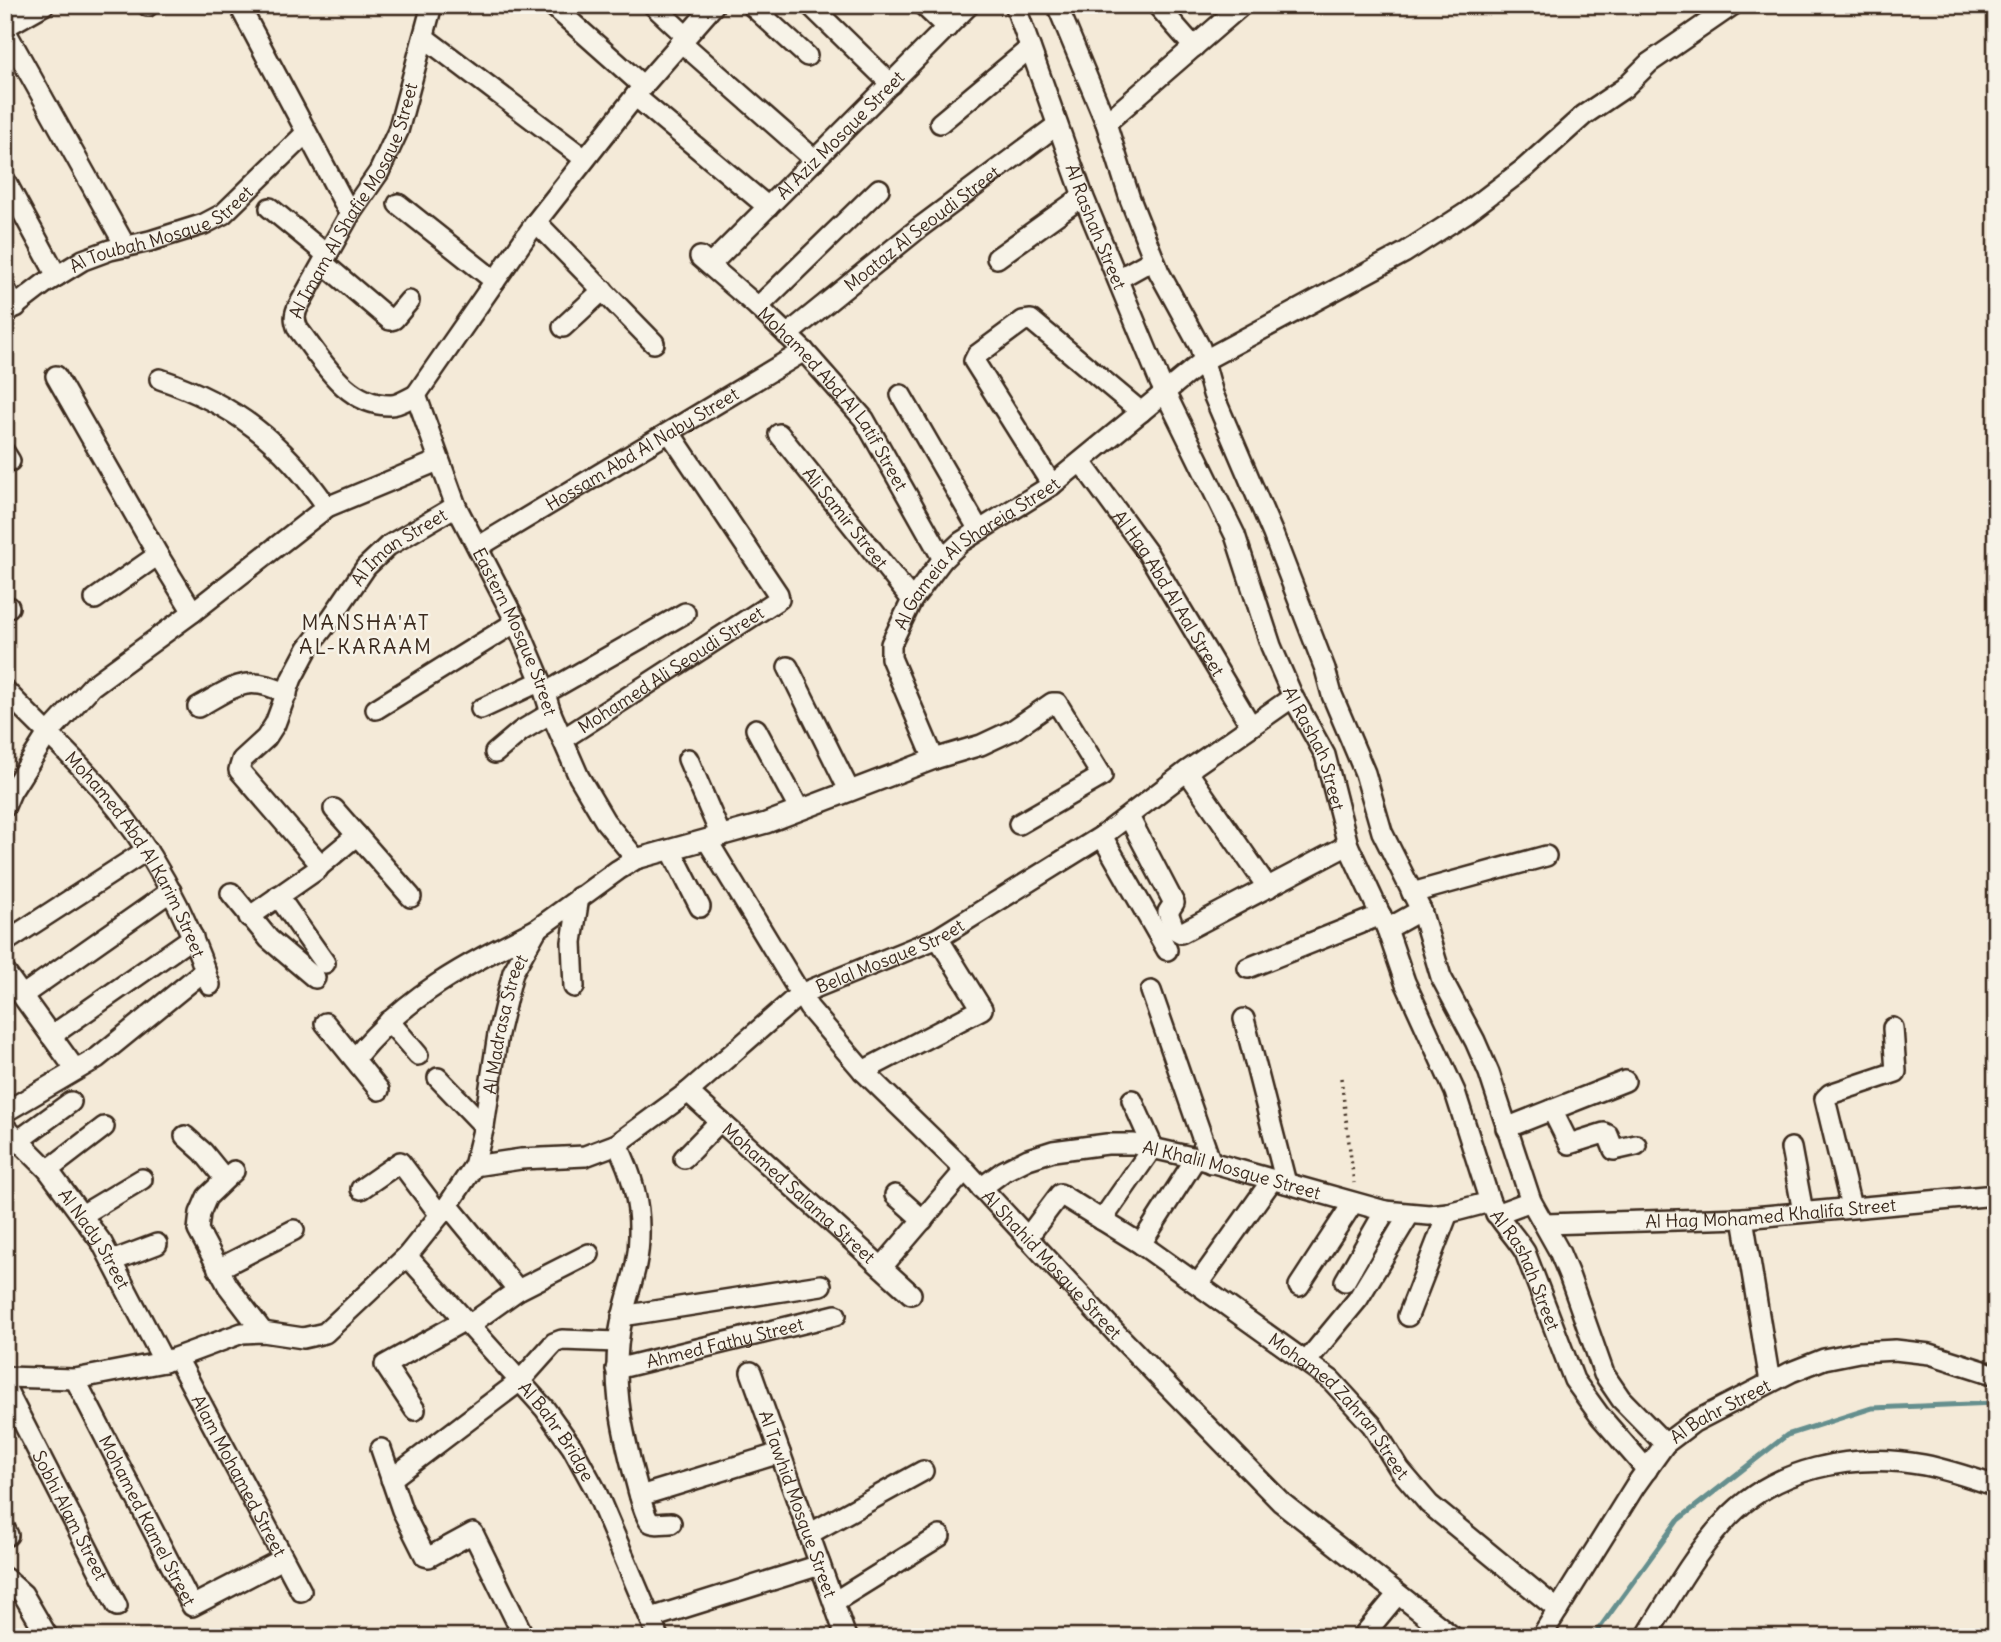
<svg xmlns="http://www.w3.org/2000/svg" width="2001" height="1642" font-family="Delius,sans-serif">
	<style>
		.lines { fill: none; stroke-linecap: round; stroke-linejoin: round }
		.stream { stroke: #658f8e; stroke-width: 5 }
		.minor-casing { stroke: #3b2a1e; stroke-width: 24 }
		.path { stroke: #3b2a1e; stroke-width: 3.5; stroke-dasharray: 2 5; stroke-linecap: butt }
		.minor { stroke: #f7f3e8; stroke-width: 19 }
		.labels { text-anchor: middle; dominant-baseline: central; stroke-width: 5; stroke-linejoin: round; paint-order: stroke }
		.street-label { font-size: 18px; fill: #3b2a1e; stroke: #f7f3e8 }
		.quarter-label { font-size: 21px; letter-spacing: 2px; fill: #3b2a1e; stroke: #f7f3e8 }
	</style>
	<rect width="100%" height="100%" fill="#f4ead8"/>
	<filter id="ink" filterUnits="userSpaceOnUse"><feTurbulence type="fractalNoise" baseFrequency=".0143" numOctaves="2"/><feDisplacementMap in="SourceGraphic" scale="14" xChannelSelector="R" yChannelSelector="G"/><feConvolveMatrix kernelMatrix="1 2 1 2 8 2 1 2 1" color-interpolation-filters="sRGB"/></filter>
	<g filter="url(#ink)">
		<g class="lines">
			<path class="stream" d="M1593 1637 1678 1520 1787 1435 1872 1408 1996 1403"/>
			<defs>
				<g id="minor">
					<path d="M239 5 350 214"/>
					<path d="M552 5 643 86"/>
					<path d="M653 5 686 36"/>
					<path d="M751 5 807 56"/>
					<path d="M810 5 891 84"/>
					<path d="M923 5 947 28"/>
					<path id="s1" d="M1015 5 1083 196 1160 382 1235 535 1271 646 1293 697 1325 755 1348 845 1387 929 1405 982 1455 1092 1490 1202C1499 1221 1514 1234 1525 1252L1574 1380 1600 1416 1647 1470"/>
					<path d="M1057 5 1106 123 1130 199 1159 272 1200 347 1213 394 1273 534 1325 669 1332 695 1365 773 1382 832 1421 910 1441 977 1475 1041 1489 1073 1531 1201 1559 1251 1569 1275 1604 1374 1621 1399 1665 1444"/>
					<path d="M1157 5 1194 47"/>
					<path d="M148 6 149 5"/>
					<path d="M5 27 44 5"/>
					<path d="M5 30 126 247"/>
					<path d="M425 38 585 159"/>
					<path d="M681 42 815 160"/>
					<path d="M635 96 768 207"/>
					<path d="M940 123 1030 48"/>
					<path d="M1106 123 1242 5"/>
					<path d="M5 180 57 276"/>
					<path d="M398 204 495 281"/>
					<path d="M270 208 327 255"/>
					<path d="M536 222 654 343"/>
					<path id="s2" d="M700 257 758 307 804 351 864 419 943 559"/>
					<path d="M997 258 1083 196"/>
					<path d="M323 263 390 320 394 319 409 301"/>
					<path id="s3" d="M710 265 969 5"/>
					<path d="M1118 279 1154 259"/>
					<path d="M5 289 16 307"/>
					<path d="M758 307 879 189"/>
					<path id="s4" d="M5 314 44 284 83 260 110 250 150 241 204 224 223 214 306 133"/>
					<path d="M563 327 603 290"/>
					<path id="s5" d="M787 335 919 228 1057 125"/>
					<path d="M56 376 158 555 193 612"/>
					<path d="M160 379C234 404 283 442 327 507"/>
					<path id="s6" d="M416 395 456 506 516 622 541 681 551 713 579 777 605 821 636 859"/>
					<path id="s7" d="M416 395C409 398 399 405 391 405 346 406 322 360 298 329 294 320 294 314 299 305L350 214 379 172 398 131 432 5"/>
					<path d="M416 395 536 222 643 86 714 5"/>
					<path d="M901 395 979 530"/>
					<path id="s8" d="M779 434 912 600"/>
					<path d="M5 453 10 461"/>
					<path id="s9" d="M1081 462 1147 552 1251 726"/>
					<path d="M1052 485 974 361 977 355 1023 321 1031 320 1141 412"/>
					<path id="s10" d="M478 547 804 351"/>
					<path d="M95 599 158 555"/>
					<path d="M5 609 9 607"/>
					<path d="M788 667 849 790"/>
					<path id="s11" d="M5 690C37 724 72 755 102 790 151 847 187 914 210 985"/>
					<path d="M545 693 685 613"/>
					<path d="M198 707C234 687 247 673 287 694"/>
					<path d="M376 709 516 622"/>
					<path d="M481 709 541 681"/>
					<path d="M756 729 799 809"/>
					<path id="s12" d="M563 739 779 599 778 594 670 433"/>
					<path d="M495 753 521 731 551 713"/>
					<path d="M688 759 721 836"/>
					<path id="s13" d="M934 759 891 658V644L912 600 943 559 961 542 1052 485 1203 361 1404 253 1466 213 1525 168 1584 115 1624 88 1649 63 1733 5"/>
					<path d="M1187 771 1268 888"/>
					<path d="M5 806 11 792 47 735 92 686 193 612 327 507 438 461"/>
					<path d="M334 809 411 897"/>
					<path d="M1129 817 1174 903 1168 912 1174 929 1181 933 1348 845"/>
					<path d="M1102 836 1167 950"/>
					<path id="s14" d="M707 840 809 1008 863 1071 965 1170 1116 1333 1281 1502 1453 1637"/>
					<path d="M671 850 700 907"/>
					<path d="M320 866 357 835"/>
					<path d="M231 893 269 939 315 978"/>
					<path d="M1412 893 1546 856"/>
					<path d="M278 896 325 963"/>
					<path id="s15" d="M249 917 318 869 320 864 239 770 242 760 266 738 275 724 292 678 308 648 332 617 366 567 388 546 456 506"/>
					<path d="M1387 929 1421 910"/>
					<path d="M5 942 147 850"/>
					<path d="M1248 968 1381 915"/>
					<path d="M5 972 75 1069"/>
					<path d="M574 987 572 942 579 897"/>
					<path d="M1151 991 1211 1163"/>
					<path d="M23 995 171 891"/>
					<path d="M1244 1019 1286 1183"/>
					<path d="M389 1021 418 1055"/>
					<path d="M325 1023 379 1090"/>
					<path d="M51 1036 193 937"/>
					<path d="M355 1058C406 995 466 965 537 929"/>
					<path d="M863 1071 982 1009 938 938"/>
					<path d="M438 1078 484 1126"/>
					<path id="s16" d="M688 1092 911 1294"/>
					<path d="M1552 1110 1569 1144 1604 1133 1608 1135 1614 1150 1636 1145"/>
					<path d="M5 1112 97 1058 205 970"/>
					<path id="s17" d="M5 1127 48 1170 102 1243 164 1362"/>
					<path d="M1506 1128 1625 1081"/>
					<path d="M185 1136 203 1152 225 1179"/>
					<path d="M19 1140 71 1102"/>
					<path d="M617 1144C632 1174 640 1202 639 1236 639 1267 628 1290 622 1319 610 1376 621 1427 636 1482 638 1490 645 1517 650 1522 654 1525 666 1523 671 1523"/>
					<path d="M1791 1148 1803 1212"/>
					<path d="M684 1158 720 1121"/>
					<path id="s18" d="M474 1166 521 1159 585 1156 617 1144 688 1092 800 994 938 938 1102 836 1187 771 1293 697"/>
					<path d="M48 1170 104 1127"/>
					<path d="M234 1171 207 1197 200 1213 198 1230 228 1286 263 1332"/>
					<path id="s19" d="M981 1188 1004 1171 1028 1159 1053 1151 1107 1144H1134L1196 1158 1385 1211 1429 1215 1448 1213 1490 1202"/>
					<path d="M361 1189 400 1162 440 1215"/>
					<path d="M895 1195 923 1220"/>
					<path d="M448 1205 518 1290"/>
					<path d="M1851 1207 1825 1099 1830 1094 1896 1072 1893 1028"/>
					<path d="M1496 1214 1531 1201"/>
					<path d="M82 1215 142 1179"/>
					<path d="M1743 1218 1770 1382"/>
					<path d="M1102 1220 1153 1147 1132 1100"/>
					<path id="s20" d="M1545 1224 1743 1218 1996 1195"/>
					<path id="s21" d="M1027 1238 1060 1194 1141 1244 1331 1380 1372 1425 1400 1470 1429 1504 1558 1610"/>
					<path d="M1141 1244 1196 1158"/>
					<path id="s22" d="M407 1256 545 1409 572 1447 595 1489 658 1637"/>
					<path d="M112 1261 157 1244"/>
					<path d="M882 1267 965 1170"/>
					<path d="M218 1269 294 1230"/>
					<path d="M1345 1281 1385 1211"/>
					<path d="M1198 1284 1272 1180"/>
					<path d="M1299 1286 1353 1203"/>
					<path d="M622 1316 821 1285"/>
					<path d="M1408 1316 1448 1213"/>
					<path d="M469 1325 518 1290 589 1254"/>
					<path id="s23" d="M177 1358 301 1591"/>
					<path d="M1306 1362 1358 1299 1409 1215"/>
					<path id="s24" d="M616 1369 836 1315"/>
					<path id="s25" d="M751 1372 846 1637"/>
					<path id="s26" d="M5 1377 75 1379 164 1362 242 1333 263 1332 303 1338 325 1333 407 1256 448 1205 474 1166 484 1126 498 1034 513 972 537 929 618 870 636 859 766 823 934 759 981 745 1013 730 1052 703H1057L1102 776 1019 824"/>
					<path id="s27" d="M75 1379 192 1606 283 1559"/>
					<path id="s28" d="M5 1387 117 1606"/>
					<path d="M415 1410 385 1365 465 1320"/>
					<path d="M381 1449 402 1510 425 1556 429 1557 473 1533 524 1637"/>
					<path d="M391 1479 520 1381 554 1343 562 1340 618 1342"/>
					<path d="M640 1496 780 1453"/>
					<path d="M5 1529 8 1535"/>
					<path d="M809 1534 923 1471"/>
					<path d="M5 1578 23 1594 48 1637"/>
					<path d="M834 1602 940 1536"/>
					<path d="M651 1618 820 1565"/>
					<path d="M1362 1637 1397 1595"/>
					<path id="s29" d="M1541 1637 1635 1486 1665 1444 1694 1422 1791 1372 1824 1359 1859 1352 1895 1350 1930 1354 1996 1375"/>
					<path d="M1646 1637C1670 1598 1693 1556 1724 1522 1773 1467 1854 1452 1924 1465 1949 1470 1972 1478 1996 1486"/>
				</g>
			</defs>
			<use href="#minor" class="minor-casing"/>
			<path class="path" d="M1341 1078 1354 1183
				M766 1637 786 1633"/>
			<use href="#minor" class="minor"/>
		</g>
	</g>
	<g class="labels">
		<g class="street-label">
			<text stroke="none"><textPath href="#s3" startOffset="184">Al Aziz Mosque Street</textPath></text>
			<text stroke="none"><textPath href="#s7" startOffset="296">Al Imam Al Shafie Mosque Street</textPath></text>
			<text stroke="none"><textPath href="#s1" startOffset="236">Al Rashah Street</textPath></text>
			<text stroke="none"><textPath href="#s4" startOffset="180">Al Toubah Mosque Street</textPath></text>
			<text stroke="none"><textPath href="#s5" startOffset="172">Moataz Al Seoudi Street</textPath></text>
			<text stroke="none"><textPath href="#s2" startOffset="196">Mohamed Abd Al Latif Street</textPath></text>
			<text stroke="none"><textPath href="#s10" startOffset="191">Hossam Abd Al Naby Street</textPath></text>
			<text stroke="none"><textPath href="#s8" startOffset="107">Ali Samir Street</textPath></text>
			<text stroke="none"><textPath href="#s15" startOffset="494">Al Iman Street</textPath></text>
			<text stroke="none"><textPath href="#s13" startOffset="252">Al Gameia Al Shareia Street</textPath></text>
			<text stroke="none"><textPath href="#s9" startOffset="158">Al Hag Abd Al Aal Street</textPath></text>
			<text stroke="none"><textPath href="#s6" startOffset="257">Eastern Mosque Street</textPath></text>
			<text stroke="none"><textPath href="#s12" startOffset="128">Mohamed Ali Seoudi Street</textPath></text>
			<text stroke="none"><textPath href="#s1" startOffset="803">Al Rashah Street</textPath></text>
			<text stroke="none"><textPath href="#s11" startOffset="212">Mohamed Abd Al Karim Street</textPath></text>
			<text stroke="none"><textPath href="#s18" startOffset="480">Belal Mosque Street</textPath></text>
			<text stroke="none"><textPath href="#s26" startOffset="698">Al Madrasa Street</textPath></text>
			<text stroke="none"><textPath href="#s19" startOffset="264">Al Khalil Mosque Street</textPath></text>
			<text stroke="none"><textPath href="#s16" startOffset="150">Mohamed Salama Street</textPath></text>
			<text stroke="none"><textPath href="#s20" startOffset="226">Al Hag Mohamed Khalifa Street</textPath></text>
			<text stroke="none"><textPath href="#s17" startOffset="144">Al Nady Street</textPath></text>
			<text stroke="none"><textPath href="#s14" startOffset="550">Al Shahid Mosque Street</textPath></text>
			<text stroke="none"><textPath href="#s1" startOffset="1368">Al Rashah Street</textPath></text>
			<text stroke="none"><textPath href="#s24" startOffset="112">Ahmed Fathy Street</textPath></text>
			<text stroke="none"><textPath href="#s21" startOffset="408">Mohamed Zahran Street</textPath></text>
			<text stroke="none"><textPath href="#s29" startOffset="294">Al Bahr Street</textPath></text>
			<text stroke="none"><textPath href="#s22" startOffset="231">Al Bahr Bridge</textPath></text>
			<text stroke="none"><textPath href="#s23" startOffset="133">Alam Mohamed Street</textPath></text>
			<text stroke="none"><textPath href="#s25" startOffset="140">Al Tawhid Mosque Street</textPath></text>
			<text stroke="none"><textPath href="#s28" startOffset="144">Sobhi Alam Street</textPath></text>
			<text stroke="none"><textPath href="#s27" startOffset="159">Mohamed Kamel Street</textPath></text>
		</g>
		<g class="quarter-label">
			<text x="366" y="622">MANSHA'AT<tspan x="366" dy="24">AL-KARAAM</tspan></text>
		</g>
	</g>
	<rect width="2001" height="1642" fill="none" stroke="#f7f3e8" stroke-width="28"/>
	<rect x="14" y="14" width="1973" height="1614" fill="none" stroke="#3b2a1e" stroke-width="2.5" filter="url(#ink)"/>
</svg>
